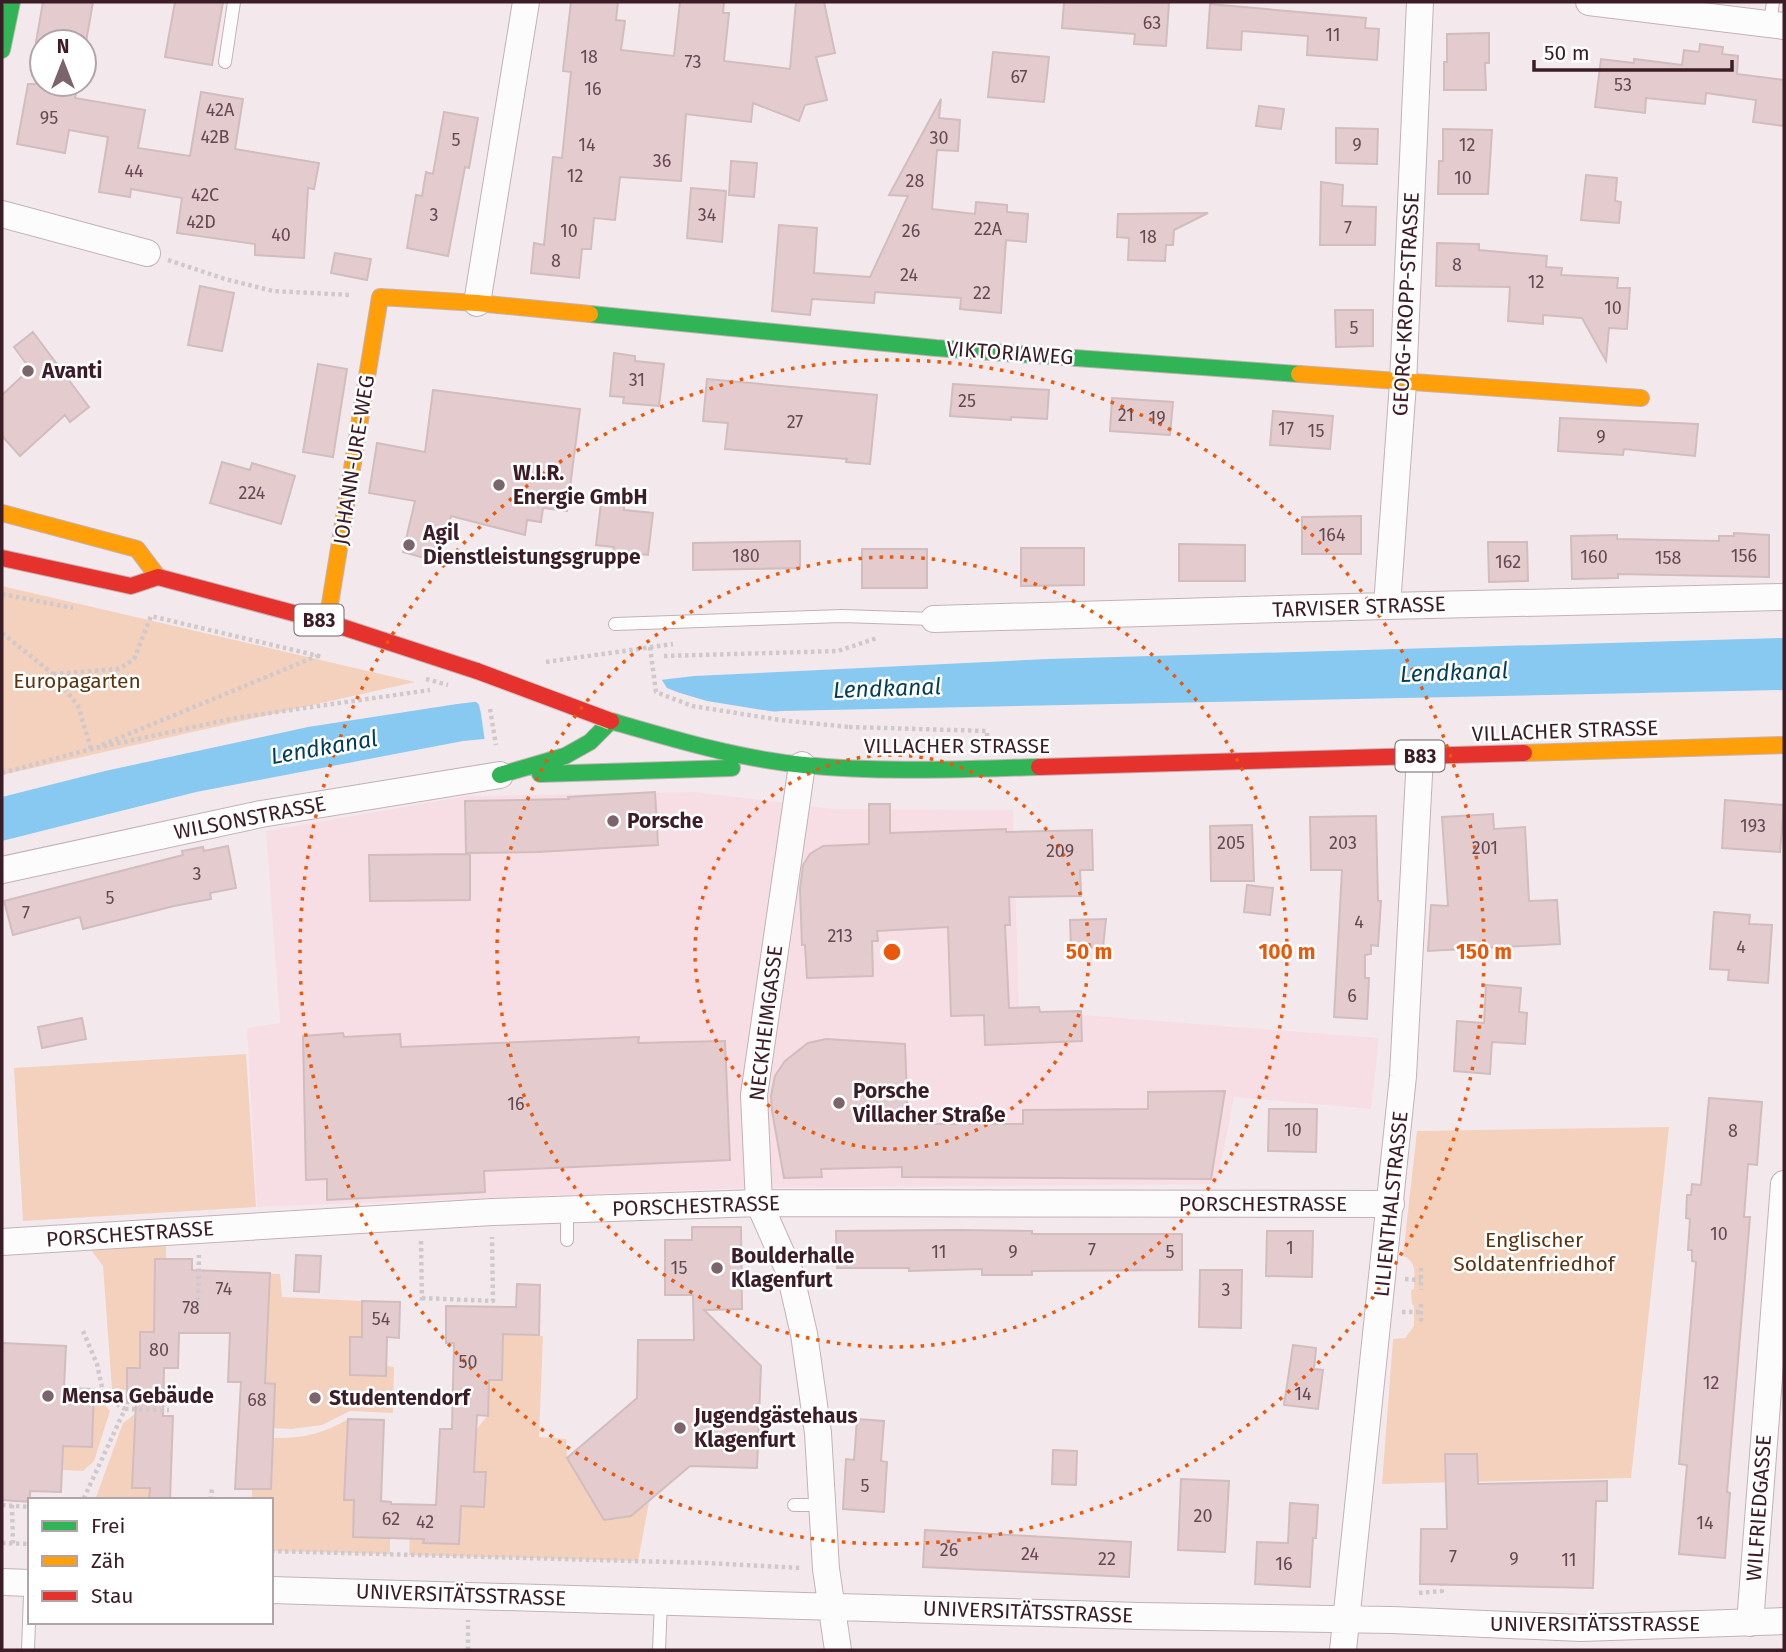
<svg xmlns="http://www.w3.org/2000/svg" width="1786" height="1652" font-family="'Fira Sans',sans-serif">
	<style>
		.built { fill: #f7dee5 }
		.green { fill: #f4d1bd }
		.water { fill: #88c9f2 }
		.pier { fill: #f3e9ec }
		.building { fill: #e4ccce; stroke: #d1bcbe; stroke-width: 2 }
		.lines { fill: none; stroke-linecap: round; stroke-linejoin: round }
		.lane-casing { stroke: #c4b1b8; stroke-width: 14 }
		.street-casing { stroke: #c4b1b8; stroke-width: 28 }
		.fast-casing { stroke: #c4b1b8; stroke-width: 18 }
		.slow-casing { stroke: #c4b1b8; stroke-width: 18 }
		.jam-casing { stroke: #c4b1b8; stroke-width: 18 }
		.path { stroke: #d0c9cb; stroke-width: 4.5; stroke-dasharray: 3.5 3.5; stroke-linecap: butt }
		.lane { stroke: #fdfcfc; stroke-width: 12 }
		.street { stroke: #fdfcfc; stroke-width: 26 }
		.fast { stroke: #30b455; stroke-width: 16 }
		.slow { stroke: #ff9f0a; stroke-width: 16 }
		.jam { stroke: #e5322d; stroke-width: 16 }
		.jam-bridge-casing { stroke: #d0c5c8; stroke-width: 18; stroke-linecap: butt }
		.path-bridge { stroke: #d0c9cb; stroke-width: 4.5; stroke-dasharray: 3.5 3.5; stroke-linecap: butt }
		.jam-bridge { stroke: #e5322d; stroke-width: 16 }
		.ring { fill: none; stroke: #e8590c; stroke-width: 3.5; stroke-dasharray: 3.5 7 }
		.poi-dot { fill: #7b646c; stroke: #fff; stroke-width: 2.5 }
		.labels { text-anchor: middle; dominant-baseline: central; stroke-width: 5; stroke-linejoin: round; paint-order: stroke }
		.number-label { font-size: 18px; fill: #654851 }
		.shield { fill: #fff; stroke: #766068; stroke-width: 2 }
		.shield-label { font-size: 19px; font-weight: bold; fill: #3b1c27 }
		.street-label { font-size: 21px; fill: #3b1c27; stroke: #fff }
		.poi-label { font-size: 21px; font-weight: bold; fill: #3b1c27; stroke: #fff; text-anchor: start }
		.park-label { font-size: 21px; fill: #5c3412; stroke: #fff }
		.water-label { font-size: 23px; font-style: italic; fill: #023d59; stroke: #fff }
		.centre { fill: #e8590c; stroke: #fff; stroke-width: 3.5 }
		.ring-label { font-size: 21px; text-anchor: middle; font-weight: bold; fill: #e8590c; stroke: #fff; stroke-width: 5; stroke-linejoin: round; paint-order: stroke }
	</style>
	<rect width="100%" height="100%" fill="#f3e9ec"/>
	<path class="built" d="M697 792 834 809 1013 810 1019 1010 1379 1038 1371 1109 1234 1097 1217 1184 744 1188 257 1207 247 1028 280 1023 266 831 467 796Z"/>
	<path class="green" d="M2 586 415 682 2 775Z
		M246 1054 256 1207 23 1221 14 1068Z
		M1669 1127 1631 1478 1382 1484 1393 1339 1405 1338 1414 1326V1305H1412L1411 1290 1414 1289C1414 1276 1418 1262 1403 1256L1417 1131Z
		M166 1245V1259H155L154 1332 140 1333V1368H127V1390L112 1389 103 1266 91 1250Z
		M259 1273 280 1274 282 1297 362 1301V1337H350V1375L386 1376V1366L394 1367 393 1413 350 1411 322 1425 291 1429 273 1428 275 1384 265 1383 268 1310Z
		M481 1328 543 1336 539 1437 566 1439 567 1458 604 1519 631 1516 649 1502 638 1561 409 1555 410 1533H424V1543L458 1544 461 1506 484 1507 486 1473 474 1472 476 1430 488 1415 489 1380 502 1379 503 1345Z
		M93 1402 105 1405 110 1411 94 1461 83 1471 62 1470 63 1446 91 1447Z
		M135 1414 132 1487 150 1488 149 1500H95L123 1423Z
		M348 1419 344 1499 354 1500 353 1536 390 1538V1554L271 1551V1500H252V1489H271L272 1438C300 1439 324 1434 348 1419Z"/>
	<path class="water" d="M1784 638V690L781 711 463 741 196 792 2 841V797L105 771 308 727 457 704 694 676 1047 659Z"/>
	<path class="pier" d="M660 677 667 688 680 693 707 701 788 714 485 742 481 714 479 705 473 698Z"/>
	<path class="building" d="M43 2H93L86 42H36Z
		M175 2H223L212 65 165 57Z
		M571 2H618L616 20 625 21 621 50 674 56 680 2H724L723 13H729L724 61 790 69 796 2H824L835 53 816 57 827 100 805 105 799 121 753 103 751 122 686 114 681 181 620 177 615 220 594 218 591 249H582L579 278 531 273 534 243 544 245 553 157 562 158 571 72 563 71Z
		M1064 2 1169 3 1166 46 1134 44 1135 34 1062 28Z
		M1210 4 1366 18 1365 28 1379 29 1377 60 1307 55 1308 36 1242 31 1241 50 1207 48Z
		M1489 33V63H1485L1486 90H1444V62H1447V34Z
		M1700 44 1723 47 1722 54 1738 56 1737 74 1784 80V126L1753 122 1756 100 1706 93 1705 104 1646 98 1645 113 1595 107 1601 59 1634 63V59L1682 65 1684 50 1699 52Z
		M993 52 1049 57 1044 102 988 97Z
		M28 84H78L75 98 145 110 138 148 190 156 201 92 243 99 235 149 319 163 314 189 308 188 304 258 255 255V244L177 233 182 198 131 189 130 197 99 192 108 137 69 130 65 153 17 144Z
		M941 99 939 118 960 120 958 151 937 150 932 209 975 214 976 202 1007 205V212L1028 214 1026 242 1006 240 1001 313 960 309 961 298 875 292 874 303 812 299 810 315 772 311 779 225 817 228 814 273 870 277 908 196 889 195Z
		M1259 106 1284 109 1281 129 1256 126Z
		M444 112 478 118 469 168 465 167 448 256 407 248 416 195 422 196 426 172 433 174Z
		M1336 128 1378 129 1377 164 1336 163Z
		M1443 129 1492 130 1488 194H1438L1439 161H1443Z
		M731 161 757 163 754 197 729 195Z
		M1586 175 1617 178 1615 201 1621 202 1619 223 1581 220Z
		M1321 182 1343 185 1342 206 1376 207 1375 245H1320Z
		M691 188 726 191 722 242 687 238Z
		M1208 213 1174 230 1173 245H1166L1165 261 1128 260 1129 238 1117 237 1118 214Z
		M1437 243 1479 244V250L1547 256 1546 267 1562 268 1561 275 1618 278 1617 288H1630L1627 329 1609 328 1606 361 1582 318 1543 315V324L1508 321 1510 287 1436 286Z
		M335 253 371 259 367 280 331 273Z
		M200 286 234 293 222 351 188 345Z
		M1335 310H1373V346L1336 347Z
		M33 332 89 407 70 422 65 415 20 456 2 436V395L30 369 14 347Z
		M614 353 635 356V361L664 364 659 406 623 403 624 397 610 396Z
		M318 364 347 369 333 457 303 452Z
		M707 379 877 395 870 464 846 462 847 459 725 449 728 423 703 421Z
		M953 384 1049 390 1047 419 1011 417V420L950 416Z
		M433 390 580 409 567 511 543 508 541 522 527 520 525 535 451 516 439 562 403 552 415 501 369 493 377 443 425 452Z
		M1112 398 1173 402 1170 435 1110 431Z
		M1273 411 1333 416 1330 449 1270 445Z
		M1560 418 1698 424 1695 456 1624 449 1623 455 1558 451Z
		M222 462 250 470 252 463 295 476 281 524 210 503Z
		M601 503 624 506V510L653 513 648 555 613 551 614 547 596 545Z
		M1361 516V554H1302V517Z
		M1734 533 1769 535V577L1618 574V578L1572 579 1571 536 1617 535V539L1719 541V536H1734Z
		M800 541V568L693 570V543Z
		M1488 542H1527L1528 581 1489 582Z
		M1179 544 1245 545V581H1179Z
		M1021 548H1084V585L1021 586Z
		M862 549H927V588H862Z
		M655 792 658 845 538 852 466 853 465 801 569 799 568 797Z
		M1725 800 1784 805 1780 852 1722 848Z
		M869 804H890V833L1006 829V832L1092 830 1093 870H1080L1081 896 1009 897 1010 925H1005L1009 1008 1039 1007 1040 1012 1081 1011 1082 1041 985 1045 984 1015 951 1016 948 927 877 931 878 941H872L873 976 807 978 805 945H802L800 889 803 865 810 854 823 846 869 844Z
		M1493 814 1494 829 1525 827 1529 901 1557 900 1560 944 1428 951 1431 905 1448 906 1442 817Z
		M1376 816 1378 901H1381L1378 946 1371 945V954L1365 955V978H1369L1367 1019 1334 1017 1342 870H1311L1310 817Z
		M1252 825 1254 881H1211L1210 826Z
		M228 846 236 888 210 893 211 899 174 906 83 929 80 917 13 935 4 901 183 855 182 851 203 847 204 851Z
		M470 854V900L370 901 369 855Z
		M1247 885 1273 888 1270 915 1244 912Z
		M1714 912 1750 915 1749 924 1772 925 1768 983 1728 980 1729 970 1710 969Z
		M1106 919 1103 947 1071 948 1070 920Z
		M1486 985 1521 988 1519 1012 1527 1013 1525 1044 1492 1042 1490 1074 1454 1071 1457 1021 1484 1023Z
		M82 1018 86 1039 42 1048 38 1027Z
		M343 1033 344 1037 400 1034 401 1047 639 1037 638 1043 725 1041 730 1160 484 1171 485 1192 327 1200V1179L306 1180 303 1036Z
		M826 1039 905 1044 908 1124H1023V1110L1148 1109V1092L1225 1091 1211 1179 902 1177V1167L821 1169 822 1177 784 1178 772 1111 771 1096 775 1076 785 1061 808 1043Z
		M1709 1098 1762 1102 1757 1165 1748 1164 1744 1217H1750L1727 1492 1730 1493 1725 1558 1679 1554 1687 1465 1679 1464 1696 1262 1692 1261V1250H1688L1690 1219 1686 1218 1687 1195H1691L1692 1184 1701 1185Z
		M1269 1109H1317L1316 1152 1268 1151Z
		M692 1227H741L742 1309 704 1310 761 1366 757 1468 690 1466 631 1516 604 1520 567 1458 637 1398 638 1340H694L693 1295H665V1240H692Z
		M957 1230 1032 1231V1234H1182V1270L1032 1271V1275H982V1269L909 1271V1268H837L836 1231Z
		M1267 1231H1313L1312 1277 1266 1276Z
		M296 1255 321 1256 319 1292 294 1291Z
		M155 1259H192V1270L270 1273 265 1383 275 1384 271 1489H235L241 1382H228L230 1333H179L178 1368H164L163 1416H173L170 1500H149L150 1488H132L136 1403H127V1368H140V1332H154Z
		M1200 1270H1242L1241 1328 1199 1327Z
		M517 1284 540 1285 539 1335 503 1334 502 1380H489L488 1416 477 1415 474 1472H486L484 1507 461 1506 459 1544 423 1543 424 1539 353 1537 354 1500H344L348 1419 384 1420 381 1501 391 1502V1504L436 1505 440 1429H452L454 1343H446V1306L516 1307Z
		M362 1301 400 1302 399 1338 387 1337 386 1376 350 1375V1337H362Z
		M2 1343 66 1346 64 1388 94 1389 92 1447 63 1446 61 1492 30 1491V1502L2 1500Z
		M1293 1345 1316 1348 1314 1369 1323 1370 1318 1409 1284 1405Z
		M857 1419 884 1421 881 1461 887 1462 884 1512 843 1509 846 1459 854 1460Z
		M1053 1450 1077 1451 1076 1485 1052 1484Z
		M1445 1454H1477L1478 1484 1607 1481V1501H1596L1593 1588 1420 1584 1421 1529H1447Z
		M1181 1479 1229 1481 1225 1552 1178 1550Z
		M1290 1503 1318 1505 1316 1538H1313L1310 1587 1255 1584 1257 1542 1288 1543Z
		M925 1530 1131 1542 1129 1577 923 1567Z"/>
	<g class="lines">
		<defs>
			<path id="lane" d="M1770 24 1773 2
				M225 62 234 2
				M615 624 842 616 934 619
				M567 1209V1240
				M794 1505H822
				M28 1650 30 1595
				M659 1650 661 1602"/>
			<path id="street" d="M1589 2 1784 26
				M2 214 147 253
				M477 303 526 2
				M1387 606 1403 383 1420 2
				M934 619 1387 606 1784 597
				M802 765 754 1095 759 1203 790 1273 804 1334 818 1433 826 1569 838 1650
				M2 870 261 814 500 775
				M2 1242 492 1212 759 1203 1391 1204
				M2 1582 30 1583
				M271 1590 1139 1616 1392 1620 1581 1628 1784 1621
				M1750 1623 1784 1184
				M1343 1650 1403 1076 1420 756"/>
			<path id="fast" d="M2 50 12 2
				M590 314 936 348 1299 374
				M540 774 732 768
				M500 775 565 756 590 742 611 721C673 739 739 759 804 765 882 773 961 769 1039 767"/>
			<path id="slow" d="M1299 374 1641 398
				M2 513 137 549 158 577
				M327 622 380 297 477 303 590 314
				M1524 753 1784 745"/>
			<path id="jam" d="M2 558 131 586 158 577 327 622 477 671
				M1039 767 1524 753"/>
		</defs>
		<use href="#lane" class="lane-casing"/>
		<use href="#street" class="street-casing"/>
		<use href="#fast" class="fast-casing"/>
		<use href="#slow" class="slow-casing"/>
		<use href="#jam" class="jam-casing"/>
		<path class="path" d="M168 260 225 279 273 291 351 295
			M2 594 73 608
			M2 633 53 674 78 706 91 749
			M664 656 838 651 877 638
			M546 662 673 644
			M53 674 119 669 134 659 151 616 323 657
			M490 709 496 745
			M849 727 987 731V736
			M102 745 317 656
			M2 773 91 749 236 718 430 690
			M421 1241 422 1303
			M1421 1268V1290
			M1405 1279 1421 1280
			M422 1298 493 1301 492 1237
			M1421 1304V1323
			M198 1307 199 1255
			M1402 1312H1421
			M83 1331 97 1364 104 1397 125 1409 83 1500
			M125 1409 169 1410
			M211 1500 212 1487
			M2 1505 30 1507
			M12 1505 13 1544
			M2 1543 30 1544
			M271 1551 706 1563 802 1568
			M1419 1593 1442 1591V1585
			M468 1650V1620"/>
		<use href="#lane" class="lane"/>
		<use href="#street" class="street"/>
		<use href="#fast" class="fast"/>
		<use href="#slow" class="slow"/>
		<use href="#jam" class="jam"/>
		<defs>
			<path id="jam-bridge" d="M477 671 611 721"/>
		</defs>
		<use href="#jam-bridge" class="jam-bridge-casing"/>
		<path class="path-bridge" d="M650 647 656 692 692 706 780 720 849 727
			M426 679 448 685"/>
		<use href="#jam-bridge" class="jam-bridge"/>
	</g>
	<g class="ring">
		<circle cx="892" cy="952" r="197"/>
		<circle cx="892" cy="952" r="395"/>
		<circle cx="892" cy="952" r="592"/>
	</g>
	<g class="poi-dot">
		<circle cx="28" cy="371" r="7"/>
		<circle cx="499" cy="485" r="7"/>
		<circle cx="409" cy="545" r="7"/>
		<circle cx="613" cy="821" r="7"/>
		<circle cx="839" cy="1103" r="7"/>
		<circle cx="717" cy="1268" r="7"/>
		<circle cx="48" cy="1396" r="7"/>
		<circle cx="315" cy="1398" r="7"/>
		<circle cx="680" cy="1428" r="7"/>
	</g>
	<g class="labels">
		<g class="number-label">
			<text x="1152" y="23">63</text>
			<text x="1333" y="35">11</text>
			<text x="589" y="57">18</text>
			<text x="693" y="62">73</text>
			<text x="1019" y="77">67</text>
			<text x="1623" y="85">53</text>
			<text x="593" y="89">16</text>
			<text x="220" y="110">42A</text>
			<text x="49" y="118">95</text>
			<text x="215" y="137">42B</text>
			<text x="939" y="138">30</text>
			<text x="456" y="140">5</text>
			<text x="587" y="145">14</text>
			<text x="1357" y="145">9</text>
			<text x="1467" y="145">12</text>
			<text x="662" y="161">36</text>
			<text x="134" y="171">44</text>
			<text x="575" y="176">12</text>
			<text x="1463" y="178">10</text>
			<text x="915" y="181">28</text>
			<text x="205" y="195">42C</text>
			<text x="434" y="215">3</text>
			<text x="707" y="215">34</text>
			<text x="201" y="222">42D</text>
			<text x="1348" y="228">7</text>
			<text x="988" y="229">22A</text>
			<text x="569" y="231">10</text>
			<text x="911" y="231">26</text>
			<text x="281" y="235">40</text>
			<text x="1148" y="237">18</text>
			<text x="556" y="261">8</text>
			<text x="1457" y="265">8</text>
			<text x="909" y="275">24</text>
			<text x="1536" y="282">12</text>
			<text x="982" y="293">22</text>
			<text x="1613" y="308">10</text>
			<text x="1354" y="328">5</text>
			<text x="637" y="380">31</text>
			<text x="967" y="401">25</text>
			<text x="1126" y="415">21</text>
			<text x="1157" y="418">19</text>
			<text x="795" y="422">27</text>
			<text x="1286" y="429">17</text>
			<text x="1316" y="431">15</text>
			<text x="1601" y="437">9</text>
			<text x="252" y="493">224</text>
			<text x="1332" y="535">164</text>
			<text x="746" y="556">180</text>
			<text x="1744" y="556">156</text>
			<text x="1594" y="557">160</text>
			<text x="1668" y="558">158</text>
			<text x="1508" y="562">162</text>
			<text x="1753" y="826">193</text>
			<text x="1231" y="843">205</text>
			<text x="1343" y="843">203</text>
			<text x="1485" y="848">201</text>
			<text x="1060" y="851">209</text>
			<text x="197" y="874">3</text>
			<text x="110" y="898">5</text>
			<text x="26" y="913">7</text>
			<text x="1359" y="922">4</text>
			<text x="840" y="936">213</text>
			<text x="1741" y="947">4</text>
			<text x="1352" y="996">6</text>
			<text x="516" y="1104">16</text>
			<text x="1293" y="1130">10</text>
			<text x="1733" y="1131">8</text>
			<text x="1719" y="1234">10</text>
			<text x="1290" y="1248">1</text>
			<text x="1092" y="1250">7</text>
			<text x="939" y="1252">11</text>
			<text x="1013" y="1252">9</text>
			<text x="1170" y="1252">5</text>
			<text x="679" y="1268">15</text>
			<text x="224" y="1289">74</text>
			<text x="1226" y="1290">3</text>
			<text x="191" y="1308">78</text>
			<text x="381" y="1319">54</text>
			<text x="159" y="1350">80</text>
			<text x="468" y="1362">50</text>
			<text x="1711" y="1383">12</text>
			<text x="1303" y="1394">14</text>
			<text x="257" y="1400">68</text>
			<text x="865" y="1486">5</text>
			<text x="1203" y="1516">20</text>
			<text x="391" y="1519">62</text>
			<text x="425" y="1522">42</text>
			<text x="1705" y="1523">14</text>
			<text x="949" y="1550">26</text>
			<text x="1030" y="1554">24</text>
			<text x="1453" y="1557">7</text>
			<text x="1107" y="1559">22</text>
			<text x="1514" y="1559">9</text>
			<text x="1569" y="1560">11</text>
			<text x="1284" y="1564">16</text>
		</g>
		<g class="shield">
			<rect x="294.5" y="604.5" width="49" height="31" rx="5"/>
			<rect x="1395.5" y="740.5" width="49" height="31" rx="5"/>
		</g>
		<g class="shield-label">
			<text x="319" y="620">B83</text>
			<text x="1420" y="756">B83</text>
		</g>
		<g class="street-label">
			<text transform="translate(1406 304) rotate(-87)">GEORG-KROPP-STRASSE</text>
			<text transform="translate(1010 353) rotate(4)">VIKTORIAWEG</text>
			<text transform="translate(354 460) rotate(-81)">JOHANN-URE-WEG</text>
			<text transform="translate(1359 607) rotate(-2)">TARVISER STRASSE</text>
			<text transform="translate(1565 731) rotate(-2)">VILLACHER STRASSE</text>
			<text x="957" y="746">VILLACHER STRASSE</text>
			<text transform="translate(250 818) rotate(-11)">WILSONSTRASSE</text>
			<text transform="translate(766 1023) rotate(-83)">NECKHEIMGASSE</text>
			<text x="1263" y="1204">PORSCHESTRASSE</text>
			<text transform="translate(1391 1204) rotate(-84)">LILIENTHALSTRASSE</text>
			<text transform="translate(696 1206) rotate(-2)">PORSCHESTRASSE</text>
			<text transform="translate(130 1234) rotate(-4)">PORSCHESTRASSE</text>
			<text transform="translate(1759 1508) rotate(-86)">WILFRIEDGASSE</text>
			<text transform="translate(461 1595) rotate(2)">UNIVERSITÄTSSTRASSE</text>
			<text transform="translate(1028 1612) rotate(2)">UNIVERSITÄTSSTRASSE</text>
			<text x="1595" y="1624">UNIVERSITÄTSSTRASSE</text>
		</g>
		<g class="poi-label">
			<text x="42" y="371">Avanti</text>
			<text x="513" y="473">W.I.R.<tspan x="513" dy="24">Energie GmbH</tspan></text>
			<text x="423" y="533">Agil<tspan x="423" dy="24">Dienstleistungsgruppe</tspan></text>
			<text x="627" y="821">Porsche</text>
			<text x="853" y="1091">Porsche<tspan x="853" dy="24">Villacher Straße</tspan></text>
			<text x="731" y="1256">Boulderhalle<tspan x="731" dy="24">Klagenfurt</tspan></text>
			<text x="62" y="1396">Mensa Gebäude</text>
			<text x="329" y="1398">Studentendorf</text>
			<text x="694" y="1416">Jugendgästehaus<tspan x="694" dy="24">Klagenfurt</tspan></text>
		</g>
		<g class="park-label">
			<text x="77" y="681">Europagarten</text>
			<text x="1534" y="1240">Englischer<tspan x="1534" dy="24">Soldatenfriedhof</tspan></text>
		</g>
		<g class="water-label">
			<text transform="translate(1454 672) rotate(-2)">Lendkanal</text>
			<text transform="translate(887 688) rotate(-2)">Lendkanal</text>
			<text transform="translate(324 747) rotate(-10)">Lendkanal</text>
		</g>
	</g>
	<circle cx="892" cy="952" r="10" class="centre"/>
	<g class="ring-label">
		<text x="1089" y="959">50 m</text>
		<text x="1287" y="959">100 m</text>
		<text x="1484" y="959">150 m</text>
	</g>
	<rect width="1786" height="1652" fill="none" stroke="#3b1c27" stroke-width="7"/>
	<rect x="28" y="1498" width="245" height="126" fill="#ffffff" stroke="#b1a4a9" stroke-width="2"/>
	<rect x="42" y="1521" width="35" height="10" fill="#30b455" stroke="#b1a4a9" stroke-width="2"/>
	<text x="91" y="1533" font-size="21" fill="#3b1c27">Frei</text>
	<rect x="42" y="1556" width="35" height="10" fill="#ff9f0a" stroke="#b1a4a9" stroke-width="2"/>
	<text x="91" y="1568" font-size="21" fill="#3b1c27">Zäh</text>
	<rect x="42" y="1591" width="35" height="10" fill="#e5322d" stroke="#b1a4a9" stroke-width="2"/>
	<text x="91" y="1603" font-size="21" fill="#3b1c27">Stau</text>
	<g transform="translate(63 63)"><circle r="33" fill="#ffffff" stroke="#b1a4a9" stroke-width="2"/>
	<path d="M0-5L12 26L0 18L-12 26Z" fill="#7b646c"/>
	<text y="-10" font-size="19" font-weight="bold" text-anchor="middle" fill="#3b1c27">N</text>
	</g>
	<path d="M1534 60v10h198v-10" fill="none" stroke="#3b1c27" stroke-width="3.5"/>
	<text x="1544" y="60" font-size="21" fill="#3b1c27" stroke="#ffffff" stroke-width="5" paint-order="stroke">50 m</text>
</svg>
